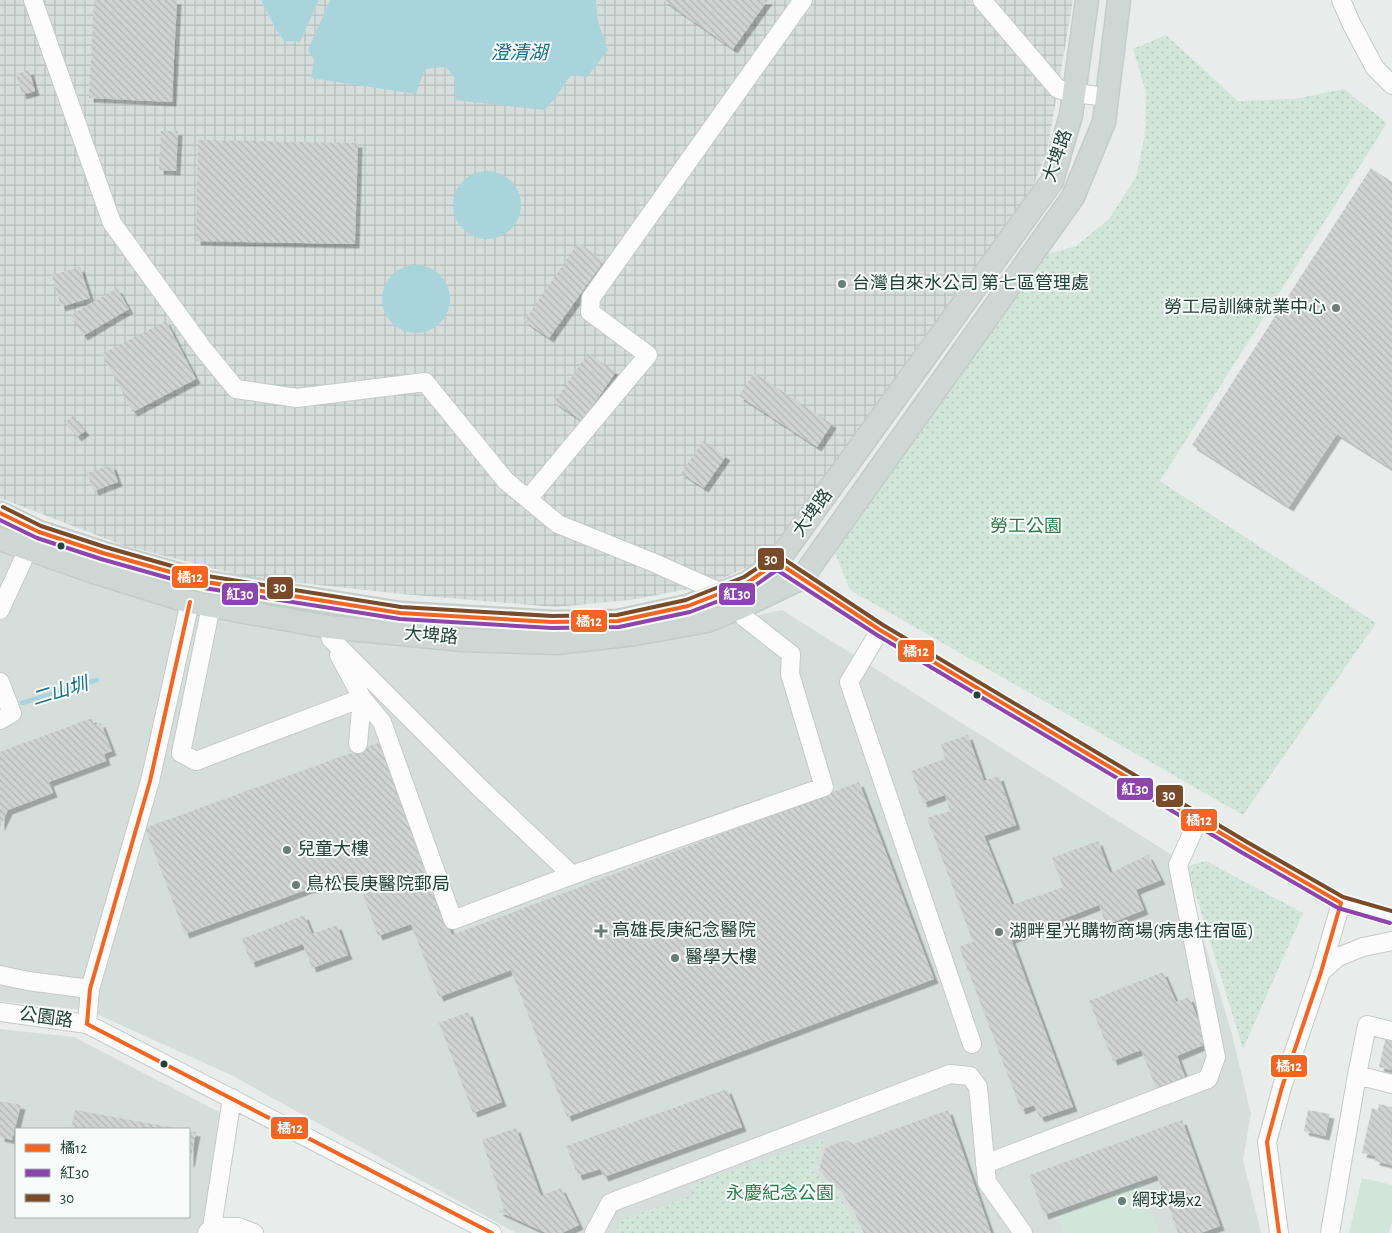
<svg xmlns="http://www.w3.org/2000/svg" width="1392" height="1233" font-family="'Alegreya Sans','Noto Sans TC',sans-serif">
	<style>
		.built { fill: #d6dedb; fill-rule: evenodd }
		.industrial { fill: url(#industrial-grid) }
		.park { fill: url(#park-dots) }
		.pitch { fill: #d1e6d8 }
		.water { fill: #a9d4db }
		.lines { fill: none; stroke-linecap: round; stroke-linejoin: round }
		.stream { stroke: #a9d4db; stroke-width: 4.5 }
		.building { fill: url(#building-back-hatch); filter: url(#shadow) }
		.minor-casing { stroke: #c5cac8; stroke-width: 20 }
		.major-casing { stroke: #c3ccc9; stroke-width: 25 }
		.minor { stroke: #fcfcfc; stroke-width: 18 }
		.major { stroke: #cfd7d5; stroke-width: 22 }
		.bus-1-casing { stroke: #f7fbf9; stroke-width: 8 }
		.bus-2-casing { stroke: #f7fbf9; stroke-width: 8 }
		.bus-3-casing { stroke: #f7fbf9; stroke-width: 8 }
		.bus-1 { stroke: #f26522; stroke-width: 4 }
		.bus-2 { stroke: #8e44ad; stroke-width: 4 }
		.bus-3 { stroke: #7a4b2a; stroke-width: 4 }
		.poi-dot { fill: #697e78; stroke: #f7fbf9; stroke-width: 2 }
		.bus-dot { fill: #24423a; stroke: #f7fbf9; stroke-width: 2 }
		.labels { text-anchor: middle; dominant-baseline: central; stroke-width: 4; stroke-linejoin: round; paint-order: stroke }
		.street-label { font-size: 18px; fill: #24423a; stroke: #f7fbf9 }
		.poi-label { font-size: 18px; fill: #24423a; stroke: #f7fbf9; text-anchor: start }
		.park-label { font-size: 18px; fill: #2d7a4b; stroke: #f7fbf9 }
		.water-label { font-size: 19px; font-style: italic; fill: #1c6f80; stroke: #f7fbf9 }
		.line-badge { stroke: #f7fbf9; stroke-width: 2 }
		.badge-label { font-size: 14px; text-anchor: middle; font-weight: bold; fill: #fff }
	</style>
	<defs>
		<pattern id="industrial-grid" width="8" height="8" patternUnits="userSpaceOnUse" patternTransform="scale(1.25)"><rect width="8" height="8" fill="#d6dedb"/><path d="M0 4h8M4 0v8" fill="none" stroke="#b8c0bd"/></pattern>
		<pattern id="park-dots" width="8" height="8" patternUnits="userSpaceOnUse" patternTransform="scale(1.25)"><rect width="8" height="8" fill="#d1e6d8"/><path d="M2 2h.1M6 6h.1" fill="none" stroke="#b3c6ba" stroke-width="1.8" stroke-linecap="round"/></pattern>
		<pattern id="building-back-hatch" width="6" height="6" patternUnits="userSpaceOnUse" patternTransform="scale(1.25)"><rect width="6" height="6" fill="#cfd4d2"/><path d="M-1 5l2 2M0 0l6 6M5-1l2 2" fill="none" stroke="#b2b7b5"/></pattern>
		<filter id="shadow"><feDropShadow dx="4.5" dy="4.5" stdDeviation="0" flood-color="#0004"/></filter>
	</defs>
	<rect width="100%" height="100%" fill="#e8edeb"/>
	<path class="built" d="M0 545 197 615 331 639 745 618 782 610 1180 860 1232 1034 1251 1114 1243 1160 1261 1233H516L233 1076 90 1011 0 1001Z
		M0 1029 74 1037 221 1113 216 1167 204 1224 198 1233H0ZM16 1129H189V1217H16Z"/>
	<path class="industrial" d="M0 0H261L275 28 284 41 300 42 319 0H330L309 50 315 59 311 78 447 67 454 77 557 96 571 75 608 50 598 21 596 0H1073L1047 152 1031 191 789 533 755 564 705 586 630 600 555 607 401 594 247 577 125 546 0 498Z"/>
	<path class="park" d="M1166 35 1238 101 1294 99 1344 89 1387 123 1160 481 1376 623 1243 815 850 590 835 553 1048 254 1076 246 1109 219 1136 177 1145 134 1146 93 1133 49Z
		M1206 861 1303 913 1243 1049 1187 866Z
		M824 1139 813 1172 834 1188 850 1213 860 1233H615L623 1219 692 1196 689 1185Z"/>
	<path class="pitch" d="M1362 1178 1392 1185V1222L1389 1233H1349Z
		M1140 1185 1159 1233H1063L1057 1217Z"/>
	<path class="water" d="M261 0H319L300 42 284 41 275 28Z
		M330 0H596L598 21 608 50 587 77 571 75 557 96 545 110 455 100 454 77 446 67 425 69 416 94 311 78 314 59 308 50Z
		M453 205a34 34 0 1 1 68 0a34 34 0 1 1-68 0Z
		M382 299a34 34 0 1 1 68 0a34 34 0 1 1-68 0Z"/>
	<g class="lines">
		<path class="stream" d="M22 703 97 680"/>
	</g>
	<path class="building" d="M94 0H177L172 102 89 98Z
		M663 0H768L733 49Z
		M29 70 35 91 22 95 16 74Z
		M161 131H178L176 171 159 170Z
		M198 140 358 143 355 244 196 241Z
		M1371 168 1392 182V469L1337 434 1289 507 1192 445Z
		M578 243 604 261 549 338 524 321Z
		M80 267 90 298 61 307 52 275Z
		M117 288 129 309 83 336 71 315Z
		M166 321 196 379 133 412 102 354Z
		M588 353 616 372 582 421 554 402Z
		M754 373 832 424 817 447 739 396Z
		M73 416 85 431 77 437 65 422Z
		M703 441 726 456 704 488 681 473Z
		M112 465 118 482 94 491 87 473Z
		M92 718 94 725 101 723 112 751 104 754 106 761 49 782 53 793 8 810 0 827V752Z
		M968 735 984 781 999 776 1016 825 984 836 1012 905 1063 887 1052 858 1098 841 1110 873 1148 855 1161 880 1136 890 1144 910 1106 925 1099 905 1011 939 1073 1107 1040 1118 1034 1105 1021 1110 959 947 973 942 927 818 950 811 945 795 923 803 911 771 945 759 941 744Z
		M381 742 452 935 859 782 934 979 567 1117 511 970 439 997 411 924 378 936 355 872 185 934 145 828Z
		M304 915 312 934 337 925 348 955 312 968 303 944 251 963 242 939Z
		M1163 972 1176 1002 1189 997 1208 1043 1177 1056 1185 1077 1156 1088 1141 1050 1113 1061 1089 1001Z
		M468 1012 502 1102 473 1113 439 1023Z
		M1386 1036 1392 1038V1070L1379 1067Z
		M727 1089 742 1127 604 1177 600 1169 578 1176 566 1146Z
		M0 1101 21 1105 12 1140 0 1137Z
		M1379 1104 1392 1107 1391 1134 1392 1135V1165L1375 1161 1376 1156 1362 1153 1372 1108 1378 1110Z
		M75 1110 175 1128V1129H71Z
		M948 1110 991 1233H864L854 1211 839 1188 819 1170 825 1148 846 1140 853 1144Z
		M1308 1110 1330 1114 1325 1136 1304 1131Z
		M1182 1120 1220 1226 1201 1233H1178L1157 1175 1044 1215 1029 1175Z
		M516 1128 541 1196 561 1188 579 1225 562 1233H546L498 1211 504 1209 482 1140Z
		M189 1131 196 1132 190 1163H189Z"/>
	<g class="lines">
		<defs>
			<path id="minor" d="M33 0 112 223 204 350 236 389 297 398 425 382 506 481 558 524 652 562 722 593
				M982 0 1058 89 1074 93 1107 97
				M1341 0 1352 25 1375 68 1392 85
				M528 499 648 355 590 312 591 298 803 0
				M777 562 880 630 1244 847 1341 903 1392 917
				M211 606 181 753 196 761 362 698 358 744
				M0 610 28 549
				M328 627 331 639 478 786 572 875 824 787 790 674 791 654 745 618 739 608
				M880 630 849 682 972 1044
				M339 655 362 698 382 722 453 920 572 875
				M0 682 12 713 0 720
				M1321 972 1338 957 1363 947 1392 941
				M0 975 28 981 90 989
				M0 1012 87 1024 492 1233
				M87 1024 90 989 150 781 190 602
				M1357 1075 1367 1025 1392 1031
				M985 1164 1208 1079 1216 1057 1178 865 1198 820
				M212 1227H238L254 1233
				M207 1233 212 1227 232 1098
				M594 1233 610 1203 950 1074 970 1076 978 1087 987 1182 1023 1233
				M1279 1233 1267 1142 1282 1087 1321 972 1341 903
				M1330 1233 1357 1075 1392 1084"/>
			<path id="major" d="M0 513 39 532 103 553 206 582 400 613 552 622 618 621 688 606 747 583 777 562 1052 181 1071 115 1087 0
				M0 539 91 571 190 602 328 627 463 640 556 643 635 634 707 621 739 608 802 578 1073 197 1104 122 1119 0"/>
		</defs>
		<use href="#minor" class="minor-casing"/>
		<use href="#major" class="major-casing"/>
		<use href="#minor" class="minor"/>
		<use href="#major" class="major"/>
		<defs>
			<path id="bus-1" d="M0 513 39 532 103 553 206 582 400 613 552 622 618 621 688 606 747 583 777 562
				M777 562 880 630 1244 847 1341 903
				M87 1024 492 1233
				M87 1024 90 989 150 781 190 602
				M1279 1233 1267 1142 1282 1087 1321 972 1341 903"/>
			<path id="bus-2" d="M0 520 37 538 101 559 204 588 400 619 552 628 619 627 690 612 750 589 777 570 877 635 1241 852 1338 908 1390 923"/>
			<path id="bus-3" d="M3 507 41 526 105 547 207 576 401 607 552 616 617 615 686 600 744 577 774 557 779 556 883 625 1247 842 1343 897 1392 911"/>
		</defs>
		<use href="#bus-1" class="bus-1-casing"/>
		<use href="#bus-2" class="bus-2-casing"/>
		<use href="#bus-3" class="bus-3-casing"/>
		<use href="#bus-1" class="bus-1"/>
		<use href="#bus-2" class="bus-2"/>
		<use href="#bus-3" class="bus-3"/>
	</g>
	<g class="poi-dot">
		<circle cx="842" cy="284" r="5"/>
		<circle cx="1336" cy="308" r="5"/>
		<circle cx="287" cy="850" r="5"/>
		<circle cx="296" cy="885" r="5"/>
		<path d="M598.5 923.5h5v5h5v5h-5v5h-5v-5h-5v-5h5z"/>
		<circle cx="999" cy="932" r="5"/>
		<circle cx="675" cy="958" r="5"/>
		<circle cx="1122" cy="1201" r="5"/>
	</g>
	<g class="bus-dot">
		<circle cx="61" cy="546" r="4.5"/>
		<circle cx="977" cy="695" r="4.5"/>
		<circle cx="164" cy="1064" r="4.5"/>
	</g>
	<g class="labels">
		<g class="street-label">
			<text transform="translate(1058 156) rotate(-71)">大埤路</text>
			<text transform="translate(813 513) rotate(-54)">大埤路</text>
			<text transform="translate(431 636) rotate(5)">大埤路</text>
			<text transform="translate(46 1018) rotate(8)">公園路</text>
		</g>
		<g class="poi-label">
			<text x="852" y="284">台灣自來水公司 第七區管理處</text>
			<text x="1326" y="308" text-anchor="end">勞工局訓練就業中心</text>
			<text x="297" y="850">兒童大樓</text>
			<text x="306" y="885">鳥松長庚醫院郵局</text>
			<text x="612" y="931">高雄長庚紀念醫院</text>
			<text x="1009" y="932">湖畔星光購物商場(病患住宿區)</text>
			<text x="685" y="958">醫學大樓</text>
			<text x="1132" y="1201">網球場x2</text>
		</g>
		<g class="park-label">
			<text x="1026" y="527">勞工公園</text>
			<text x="780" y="1194">永慶紀念公園</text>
		</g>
		<g class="water-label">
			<text x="519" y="53">澄清湖</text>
			<text transform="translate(60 692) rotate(-17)">二山圳</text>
		</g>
	</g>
	<g class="line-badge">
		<rect x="757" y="547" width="28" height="24" rx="5" fill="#7a4b2a"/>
		<rect x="171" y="565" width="38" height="24" rx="5" fill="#f26522"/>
		<rect x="266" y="576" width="28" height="24" rx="5" fill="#7a4b2a"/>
		<rect x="221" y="582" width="38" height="24" rx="5" fill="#8e44ad"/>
		<rect x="718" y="582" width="38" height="24" rx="5" fill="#8e44ad"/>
		<rect x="570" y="609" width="38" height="24" rx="5" fill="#f26522"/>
		<rect x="897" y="639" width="38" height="24" rx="5" fill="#f26522"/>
		<rect x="1116" y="777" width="38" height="24" rx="5" fill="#8e44ad"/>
		<rect x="1155" y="784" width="29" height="24" rx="5" fill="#7a4b2a"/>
		<rect x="1180" y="808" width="38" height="24" rx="5" fill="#f26522"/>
		<rect x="1270" y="1054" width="38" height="24" rx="5" fill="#f26522"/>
		<rect x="270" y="1116" width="39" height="24" rx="5" fill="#f26522"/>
	</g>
	<g class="badge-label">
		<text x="771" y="564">30</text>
		<text x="190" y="582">橘12</text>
		<text x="280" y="592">30</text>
		<text x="240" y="599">紅30</text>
		<text x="737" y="599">紅30</text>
		<text x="589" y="626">橘12</text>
		<text x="916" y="656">橘12</text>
		<text x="1135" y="794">紅30</text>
		<text x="1169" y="800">30</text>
		<text x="1199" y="825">橘12</text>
		<text x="1289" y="1071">橘12</text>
		<text x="290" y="1133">橘12</text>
	</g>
	<rect x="15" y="1128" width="175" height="90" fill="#f7fbf9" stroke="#a3b1ad"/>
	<rect x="25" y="1144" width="25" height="8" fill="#f26522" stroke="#a3b1ad"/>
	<text x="60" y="1153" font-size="15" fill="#24423a">橘12</text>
	<rect x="25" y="1169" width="25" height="8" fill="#8e44ad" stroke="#a3b1ad"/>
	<text x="60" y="1178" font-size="15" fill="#24423a">紅30</text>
	<rect x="25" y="1194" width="25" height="8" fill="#7a4b2a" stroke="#a3b1ad"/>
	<text x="60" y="1203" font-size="15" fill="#24423a">30</text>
</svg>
